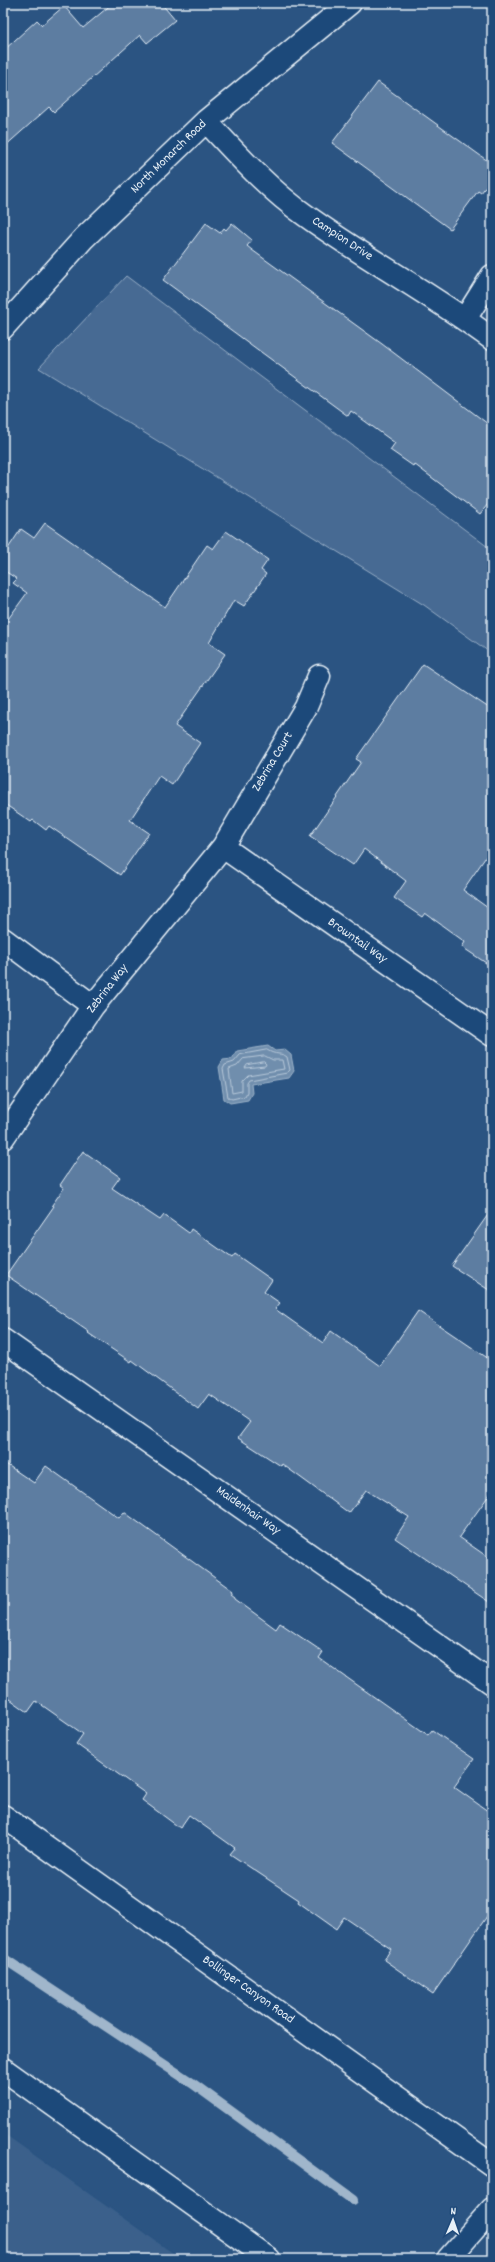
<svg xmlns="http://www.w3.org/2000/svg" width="495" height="2262" font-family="Dekko,sans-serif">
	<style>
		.built { fill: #3a608b }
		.green { fill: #476b93; stroke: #98aec6 }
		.water { fill: #708ead; stroke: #a0b6cb }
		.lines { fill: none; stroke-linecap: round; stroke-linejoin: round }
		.shore { stroke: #b8c9da; stroke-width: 1 }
		.stream { stroke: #a0b6cb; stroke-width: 10 }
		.building { fill: #5d7da1; stroke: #e8f1f8 }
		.minor-casing { stroke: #e8f1f8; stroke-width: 25 }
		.major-casing { stroke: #e8f1f8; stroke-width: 25 }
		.minor { stroke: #1f4a7a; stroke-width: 22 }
		.major { stroke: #1f4a7a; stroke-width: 22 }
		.labels { text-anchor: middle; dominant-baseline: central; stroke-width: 4; stroke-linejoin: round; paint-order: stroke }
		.street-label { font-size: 13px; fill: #e8f1f8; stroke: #1f4a7a }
	</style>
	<rect width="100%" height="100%" fill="#2b5482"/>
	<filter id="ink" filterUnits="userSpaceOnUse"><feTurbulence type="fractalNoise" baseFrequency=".025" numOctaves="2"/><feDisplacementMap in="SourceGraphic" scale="8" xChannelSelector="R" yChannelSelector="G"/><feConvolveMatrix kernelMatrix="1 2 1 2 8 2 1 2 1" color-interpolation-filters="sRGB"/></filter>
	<g filter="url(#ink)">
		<path class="built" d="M3 2133 181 2259H3Z"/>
		<path class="green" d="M126 276 492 550V654L424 605 39 368Z"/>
		<path class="water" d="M268 1046 275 1051 285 1050 291 1055 294 1071 289 1078 251 1084 252 1093 248 1100 230 1103 224 1099 219 1067 223 1060 232 1059 237 1051Z"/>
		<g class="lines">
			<path class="shore" d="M267 1050C276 1056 281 1052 287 1057L290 1070 287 1073 249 1080 247 1083V1092L245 1096 232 1099 228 1097 223 1069 225 1065 234 1062 240 1055Z
				M265 1056 273 1060H282L284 1069 248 1075 242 1081V1091L232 1093 229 1069 237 1066 243 1059Z
				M264 1062 266 1064 265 1066 245 1068 247 1065Z"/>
			<path class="stream" d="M3 1958 192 2083 353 2200"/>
		</g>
		<path class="building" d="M113 3H161L175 20 147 43 140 35 54 112 49 107 3 148V51L37 20 42 25 64 6 83 28Z
			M378 82 492 164V178L481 193 478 191 450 229 332 143Z
			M206 223 220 233 224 228 226 230 232 223 252 240 247 246 252 250 382 344 492 427V499L480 514 414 464 413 466 390 450 395 443 351 411 348 416 163 280Z
			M45 523 165 607 207 545 213 549 226 531 268 560 261 570 266 574 244 606 234 600 209 643 225 654 175 726 200 743 172 785 159 776 130 820 149 833 120 875 49 826 46 830 33 820 31 822 3 803V626L27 593 13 583 17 579 3 570V556L21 529 34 538Z
			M423 664 492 710V848L463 890 488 908 492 903V967L462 947 465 942 425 913 422 917 394 898 406 881 364 849 353 865 310 836 361 762 356 759Z
			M83 1151 120 1177 112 1188 160 1220 164 1215 189 1233 191 1229 232 1258 235 1254 272 1280 264 1292 280 1303 275 1309 323 1343 331 1331 380 1366 418 1311 492 1361V1491L459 1537 492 1560V1604L395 1538 409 1517 366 1490 349 1513 282 1464 281 1466 238 1438 250 1422 209 1394 198 1409 132 1360 131 1362 88 1333 89 1332 6 1275 54 1206 52 1205 64 1188 60 1185Z
			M492 1209V1292L452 1266Z
			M3 1462 34 1483 46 1466 119 1518 124 1512 233 1591 231 1594 235 1597V1599L276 1629 280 1623 323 1652 319 1658 428 1735 432 1730 474 1759 454 1787 492 1814V1909L433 1994 384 1960 391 1949 344 1917 336 1929 298 1902 299 1900 230 1854 235 1848 189 1815 180 1828 142 1800 146 1794 76 1744 83 1734 36 1701 28 1712 3 1694Z"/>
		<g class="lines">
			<defs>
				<path id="minor" d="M206 121C237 154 268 189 305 215 366 259 432 294 492 339
					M465 319 492 276
					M3 328 84 238 206 121 350 3
					M223 847 492 1035
					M3 939 93 1006
					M3 1138 93 1006 223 847 306 707 319 676
					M3 1340 492 1683
					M448 2259 492 2209"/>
				<path id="major" d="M3 1816 492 2165
					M3 2069 269 2259"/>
			</defs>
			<use href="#minor" class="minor-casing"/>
			<use href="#major" class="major-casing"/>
			<use href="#minor" class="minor"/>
			<use href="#major" class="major"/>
		</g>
	</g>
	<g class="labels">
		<g class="street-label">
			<text transform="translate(169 157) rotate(-44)">North Monarch Road</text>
			<text transform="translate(342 239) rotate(33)">Campion Drive</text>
			<text transform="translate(273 762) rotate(-59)">Zebrina Court</text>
			<text transform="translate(357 941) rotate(35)">Browntail Way</text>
			<text transform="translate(108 989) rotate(-52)">Zebrina Way</text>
			<text transform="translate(248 1511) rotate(35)">Maidenhair Way</text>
			<text transform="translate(248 1990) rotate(35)">Bollinger Canyon Road</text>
		</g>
	</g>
	<rect width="495" height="2262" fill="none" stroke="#1f4a7a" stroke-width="16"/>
	<rect x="8" y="8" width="479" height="2246" fill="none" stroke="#e8f1f8" stroke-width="1.5" filter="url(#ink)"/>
	<g transform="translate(453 2220) rotate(2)" stroke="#1f4a7a" stroke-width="3" paint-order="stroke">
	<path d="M0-3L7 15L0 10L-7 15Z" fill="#e8f1f8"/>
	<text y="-6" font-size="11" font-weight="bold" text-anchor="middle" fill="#e8f1f8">N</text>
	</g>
</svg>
